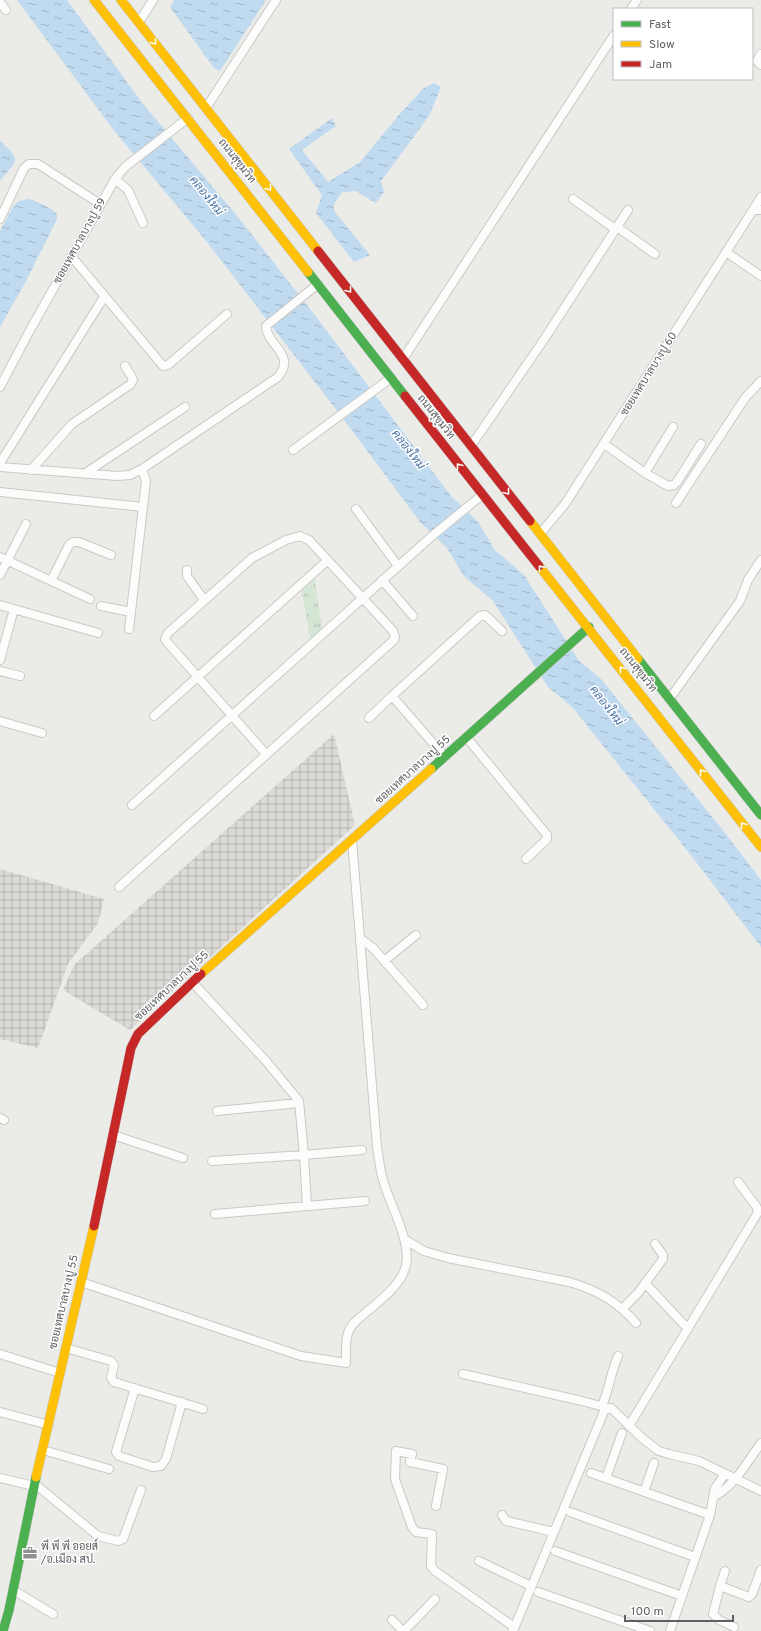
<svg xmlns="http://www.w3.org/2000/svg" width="761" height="1631" font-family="Overpass,Sarabun,sans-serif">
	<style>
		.industrial { fill: url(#industrial-grid) }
		.grass { fill: url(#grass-tufts) }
		.water { fill: url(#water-ripples) }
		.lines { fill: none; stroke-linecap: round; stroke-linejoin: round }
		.street-casing { stroke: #c9c9c8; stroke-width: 10 }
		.fast-casing { stroke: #c7c7c7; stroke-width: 10 }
		.slow-casing { stroke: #c7c7c7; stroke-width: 10 }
		.jam-casing { stroke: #c7c7c7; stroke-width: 10 }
		.street { stroke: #fcfcfb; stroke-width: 8 }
		.fast { stroke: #4caf50; stroke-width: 9 }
		.slow { stroke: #ffc107; stroke-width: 9 }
		.jam { stroke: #c62828; stroke-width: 9 }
		.oneway { stroke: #f6fbf6 }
		.labels { text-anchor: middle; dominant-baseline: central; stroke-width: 3; stroke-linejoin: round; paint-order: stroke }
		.street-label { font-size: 11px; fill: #5d5f63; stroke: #fff }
		.poi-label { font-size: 11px; fill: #5d5f63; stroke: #fff; text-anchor: start }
		.water-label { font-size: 12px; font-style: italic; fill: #4c74a5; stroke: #fff }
	</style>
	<defs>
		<pattern id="industrial-grid" width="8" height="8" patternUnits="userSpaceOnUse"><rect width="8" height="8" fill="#dbdad7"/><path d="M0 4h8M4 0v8" fill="none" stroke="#b5b4b2"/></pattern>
		<pattern id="grass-tufts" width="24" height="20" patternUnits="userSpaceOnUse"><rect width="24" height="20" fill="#d6e6d4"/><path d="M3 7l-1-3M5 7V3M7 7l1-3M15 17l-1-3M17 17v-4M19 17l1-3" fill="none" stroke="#b1beb0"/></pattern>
		<pattern id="water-ripples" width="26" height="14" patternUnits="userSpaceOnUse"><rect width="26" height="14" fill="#c0daf0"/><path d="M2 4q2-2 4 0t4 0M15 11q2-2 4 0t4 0" fill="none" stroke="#9fb4c6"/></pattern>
	</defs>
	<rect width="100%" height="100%" fill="#ebebe7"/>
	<path class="industrial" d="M334 734 355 825 130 1030 63 990 74 965Z
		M0 869 104 899 98 923 68 964 38 1048 0 1039Z"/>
	<path class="grass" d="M314 575 323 634 311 645 301 586Z"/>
	<path class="water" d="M17 0H67L143 104 238 217 314 314 451 496 479 523 494 549 524 575 579 661 601 679 722 829 761 880V947L690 854 573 708 548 687 493 601 463 575 447 548 420 522 351 429 207 242 112 128Z
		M174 0H266L220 71 214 68 170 7Z
		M434 83 441 87 429 116 381 181 384 192 376 203 356 191 342 192 334 204V211L370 255 354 262 316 213 322 195 289 149 332 118 336 126 302 150 328 182 360 162 398 116 423 89Z
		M0 141C23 162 17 159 0 181Z
		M26 199C36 200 49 207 57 214V219L26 281 0 327V231L13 207 17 202Z"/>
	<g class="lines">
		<defs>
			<path id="street" d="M0 2 6 10
				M631 9 637 0
				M139 22 153 0
				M761 54 757 61 761 65
				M206 108 276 0
				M115 179 128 190 143 223
				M573 199 615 229
				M753 210 761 197
				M0 219 24 168 29 164H38L100 204
				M617 227 655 254
				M726 252 761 276
				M72 257 163 366 168 365 227 314
				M403 359 614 35
				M0 387 29 332 115 179 125 167 188 118
				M604 444 645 473 668 486 674 485 677 482 701 444
				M471 446 545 338 628 210
				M293 450 391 378
				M0 463 104 297
				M0 467 117 476 130 475 142 469 278 377C297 354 266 345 266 326L318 284
				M142 469 146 481 143 507
				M31 470 72 424 131 384 133 379 125 366
				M645 473 673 427
				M84 474 185 407
				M0 492 143 507 129 629
				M676 503 745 398 761 381
				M356 509 398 566
				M540 534 565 504 753 210H761
				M0 557 90 599
				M187 570V576L204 600
				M0 575 26 524
				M382 580 413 616
				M51 581 69 545 73 542H79L111 555
				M0 605 98 633
				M101 606 131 612
				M0 660 14 609
				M0 671 20 676
				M392 696 480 616 485 615 502 631
				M670 698 740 601 748 580 761 560
				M154 716 328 560
				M369 718 392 696 445 757
				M0 721 42 733
				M467 738 547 835V839L526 859
				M132 805 432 536 482 495
				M119 887 394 640 395 637 393 631 309 540 300 536 286 540 252 558 168 633 165 639 167 642 266 754
				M361 939 373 948 423 1005
				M384 961 416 935
				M192 982 266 1061 299 1101 304 1155 362 1150
				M217 1111 299 1103
				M0 1118 4 1120
				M113 1135 183 1158
				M212 1161 304 1155 307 1206
				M215 1214 365 1201
				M404 1239 424 1251 448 1258 569 1282C595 1289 618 1302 636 1323
				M81 1282 301 1356 346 1363C346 1353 345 1342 348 1333 350 1325 357 1320 363 1315 378 1302 402 1285 406 1265 411 1240 390 1205 383 1180 380 1170 379 1159 377 1147L352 840
				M645 1283 688 1329
				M623 1308 638 1293 663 1259V1255L655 1244
				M66 1348 111 1361 114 1365 111 1378 114 1382 203 1409
				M0 1354 60 1373
				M463 1374 582 1401 608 1408
				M135 1388 116 1452 119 1456 153 1467 161 1466 166 1459 182 1402
				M602 1406C609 1389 611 1372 618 1356
				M0 1412 49 1425
				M629 1426 757 1214 758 1210 756 1206 738 1182
				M43 1450 109 1469
				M591 1473 710 1515
				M0 1478 34 1486
				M606 1478 622 1433
				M35 1484 98 1536 118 1541 123 1539 141 1490
				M644 1492 654 1463
				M715 1496C735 1485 748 1461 761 1443
				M436 1506 443 1469 410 1462 412 1454 396 1451 395 1479 412 1527 416 1532 432 1534 431 1566 435 1571 514 1627
				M570 1512 695 1557
				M502 1515 506 1521 554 1532
				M555 1551 682 1596
				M479 1561 531 1586
				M725 1571 720 1586 749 1597 752 1594 761 1570
				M720 1586 713 1614 719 1620 734 1627
				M13 1590 53 1614
				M538 1592 650 1631
				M392 1620 403 1631
				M404 1631 435 1599
				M513 1631 605 1409 611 1408 613 1410 643 1439 659 1451 669 1454 699 1461 761 1491
				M670 1631 710 1515 715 1488 725 1474"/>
			<path id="fast" d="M308 272 405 396
				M638 659 761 815
				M431 769 589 627
				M3 1631 9 1610 36 1477"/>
			<path id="slow" d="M94 0 308 272
				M121 0 318 251
				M530 521 638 659
				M539 566 761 847
				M201 974 431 769
				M36 1477 94 1226"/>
			<path id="jam" d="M318 251 530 521
				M405 396 539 566
				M94 1226 131 1048 138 1034 201 974"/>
		</defs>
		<use href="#street" class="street-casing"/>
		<use href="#fast" class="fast-casing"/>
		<use href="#slow" class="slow-casing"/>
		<use href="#jam" class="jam-casing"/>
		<use href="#street" class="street"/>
		<use href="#fast" class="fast"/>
		<use href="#slow" class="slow"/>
		<use href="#jam" class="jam"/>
	</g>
	<defs><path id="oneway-chevron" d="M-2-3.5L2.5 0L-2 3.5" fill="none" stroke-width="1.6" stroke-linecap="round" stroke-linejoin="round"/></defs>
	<g class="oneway">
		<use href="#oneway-chevron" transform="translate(154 42) rotate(52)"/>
		<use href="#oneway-chevron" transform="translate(269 188) rotate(52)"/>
		<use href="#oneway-chevron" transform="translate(349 290) rotate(52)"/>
		<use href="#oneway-chevron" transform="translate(459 466) rotate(-128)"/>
		<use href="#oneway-chevron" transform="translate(507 492) rotate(52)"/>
		<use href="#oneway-chevron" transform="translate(541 568) rotate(-129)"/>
		<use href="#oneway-chevron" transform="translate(622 669) rotate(-128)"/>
		<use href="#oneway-chevron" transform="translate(702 772) rotate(-128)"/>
		<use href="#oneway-chevron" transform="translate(743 825) rotate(-128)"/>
	</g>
	<defs>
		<symbol id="office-bare" viewBox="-9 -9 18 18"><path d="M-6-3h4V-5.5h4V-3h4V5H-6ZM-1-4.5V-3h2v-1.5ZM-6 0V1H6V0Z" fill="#8f9091" stroke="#fff" stroke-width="2.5" paint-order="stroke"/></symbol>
	</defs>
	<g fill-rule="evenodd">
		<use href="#office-bare" x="20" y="1543" width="20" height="20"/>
	</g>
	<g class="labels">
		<g class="street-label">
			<text transform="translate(237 161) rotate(52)">ถนนสุขุมวิท</text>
			<text transform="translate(80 241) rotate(-61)">ซอยเทศบาลบางปู 59</text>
			<text transform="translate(649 374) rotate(-58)">ซอยเทศบาลบางปู 60</text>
			<text transform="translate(436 417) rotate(52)">ถนนสุขุมวิท</text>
			<text transform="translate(638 670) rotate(52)">ถนนสุขุมวิท</text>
			<text transform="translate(413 770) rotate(-42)">ซอยเทศบาลบางปู 55</text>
			<text transform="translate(172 986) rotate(-43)">ซอยเทศบาลบางปู 55</text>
			<text transform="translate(64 1302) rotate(-77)">ซอยเทศบาลบางปู 55</text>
		</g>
		<g class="poi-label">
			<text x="41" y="1547">พี พี พี ออยส์<tspan x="41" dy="13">/อ.เมือง สป.</tspan></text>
		</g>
		<g class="water-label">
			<text transform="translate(206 196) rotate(51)">คลองใหม่</text>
			<text transform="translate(408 450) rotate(52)">คลองใหม่</text>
			<text transform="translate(606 706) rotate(52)">คลองใหม่</text>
		</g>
	</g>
	<rect x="613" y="8" width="140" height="72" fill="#ffffff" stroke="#bebfc1"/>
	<rect x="621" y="21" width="20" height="6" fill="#4caf50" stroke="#bebfc1"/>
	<text x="649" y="28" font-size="12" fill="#5d5f63">Fast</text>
	<rect x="621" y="41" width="20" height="6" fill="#ffc107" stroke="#bebfc1"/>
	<text x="649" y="48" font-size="12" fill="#5d5f63">Slow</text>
	<rect x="621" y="61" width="20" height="6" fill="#c62828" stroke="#bebfc1"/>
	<text x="649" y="68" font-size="12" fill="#5d5f63">Jam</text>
	<path d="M625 1615v6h108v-6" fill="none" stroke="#5d5f63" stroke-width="2"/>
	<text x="631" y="1615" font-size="12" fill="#5d5f63" stroke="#ffffff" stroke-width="3" paint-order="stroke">100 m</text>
</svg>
